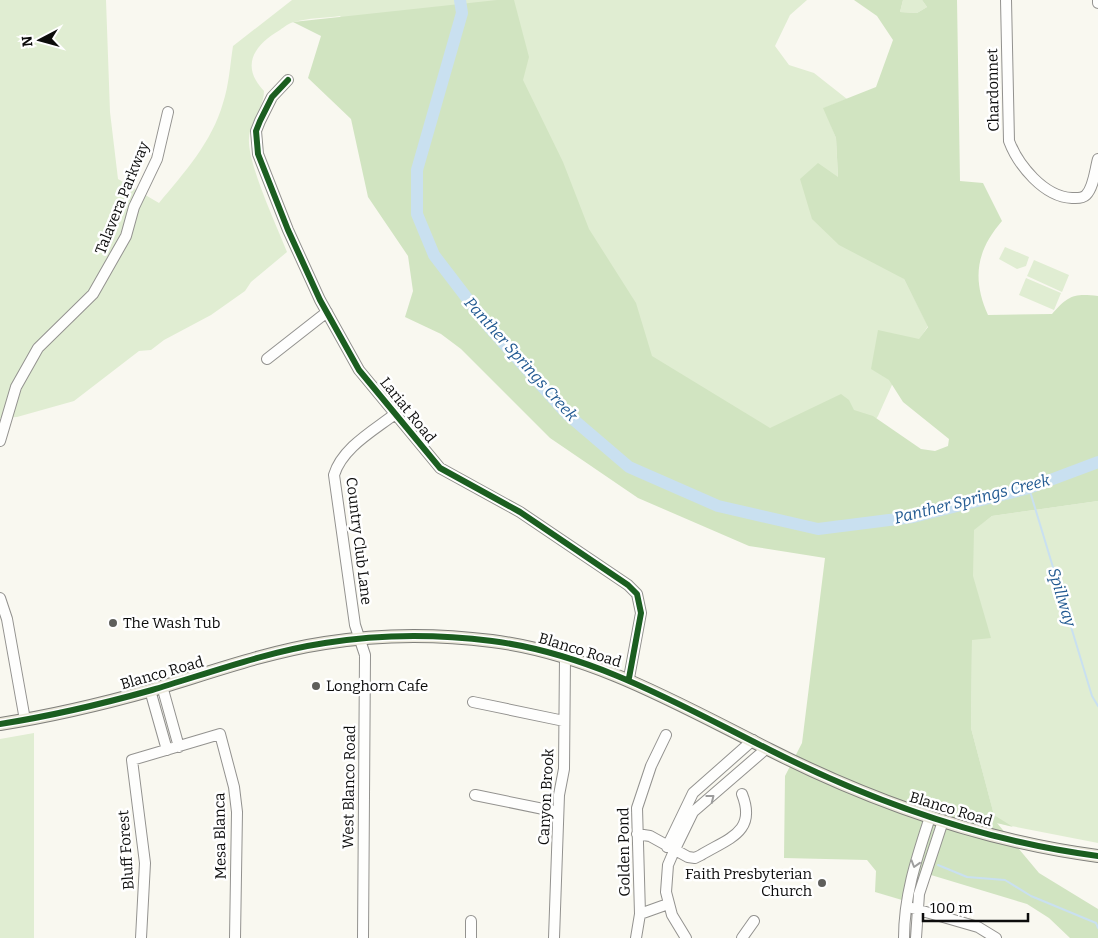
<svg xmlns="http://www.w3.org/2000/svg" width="1098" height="938" font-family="Bitter,serif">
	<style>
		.green { fill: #e0edd2 }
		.forest { fill: #d1e4c1 }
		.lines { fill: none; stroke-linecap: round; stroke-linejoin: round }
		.stream { stroke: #c9e0f0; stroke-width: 2 }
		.river { stroke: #c9e0f0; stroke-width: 12 }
		.minor-casing { stroke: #93928f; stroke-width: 12 }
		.major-casing { stroke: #80807c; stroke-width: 14 }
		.minor { stroke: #fefefd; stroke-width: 10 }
		.major { stroke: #eae7d9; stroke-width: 12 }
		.cycleway-casing { stroke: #fff; stroke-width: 9 }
		.cycleway { stroke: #1b5e20; stroke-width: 6 }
		.oneway { stroke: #9d9d9d }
		.poi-dot { fill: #5f5f5c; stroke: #fff; stroke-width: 2 }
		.labels { text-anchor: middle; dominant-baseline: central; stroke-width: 5; stroke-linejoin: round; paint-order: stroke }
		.street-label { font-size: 15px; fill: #0c0c0c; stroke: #fff }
		.poi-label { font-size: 15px; fill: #0c0c0c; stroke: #fff; text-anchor: start }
		.water-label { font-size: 16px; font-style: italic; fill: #215991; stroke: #fff }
	</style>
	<rect width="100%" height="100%" fill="#f9f8f0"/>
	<path class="green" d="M0 0H106L110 112 118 179 159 203C184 173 212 142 223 103 229 85 230 65 233 46L292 0H807L790 15 775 46 789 65 814 73 847 99 824 108 836 138 838 178 904 279 928 326 896 376 878 416 842 470 693 421 340 16C325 18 308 18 294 22 289 23 284 27 280 30 254 45 240 66 264 91 264 108 250 121 249 138 247 163 277 226 287 252L251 282 245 291 211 315 164 340 151 350 139 351 74 401 17 417 0 418Z
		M903 0H922L927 7 917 13 900 12Z
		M1005 247 1029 257 1026 266 1017 269 999 259Z
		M1034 260 1069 275 1062 292 1027 276Z
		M1026 278 1061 293 1054 310 1019 295Z
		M1098 501V843L996 823 971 728 973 530 992 516Z
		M34 733V938H0V739Z"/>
	<path class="forest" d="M497 0H514L529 57 523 80 563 162 589 229 636 303 652 356 770 428 841 394 849 400 854 410 873 416 921 449 935 451 948 446 949 439 903 402 889 380 871 369 878 330 919 339 928 327 904 279 839 245 812 219 800 179 818 163 838 177 836 138 823 108 876 87 893 40 877 16 854 0H903L900 12 917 13 927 7 922 0H957L960 181 983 183 1002 221C976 251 972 279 988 315L1052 314C1068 296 1073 293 1098 296V501L992 516 974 530 973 576 991 638 972 640 971 728 994 815 1013 827 997 823 1039 873 1098 909V938H1070L1049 918 1027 904 931 875 902 900 875 892 876 871 867 860 784 858 785 776 802 743 825 558 749 546 638 498 550 438 461 349 441 334 405 317 413 291 408 256 368 197 351 119 308 78 321 36 293 22Z"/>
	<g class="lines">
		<path class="stream" d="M1029 488 1092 696 1098 706
			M938 865 967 877 1005 880 1031 896 1096 923 1098 928"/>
		<path class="river" d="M460 0 462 13 417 170V214L434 255 489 327 567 414 629 467 718 506 818 529 913 517 1029 488 1098 462"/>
		<defs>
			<path id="minor" d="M1006 0 1009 141C1018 165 1044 197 1072 198 1076 198 1082 199 1086 195 1094 187 1095 169 1098 159
				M1098 0V3
				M288 80 272 97 260 121 256 131 258 154 288 230 320 300 359 370 440 468 520 512 628 585 637 594 641 613 629 678
				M267 359 327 312
				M0 441 16 387 38 348 93 294 126 236 134 207 157 159 168 112
				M0 598 7 619 25 720
				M162 686 179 747
				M150 690 167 750
				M473 702 564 721
				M475 795 558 812
				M637 834 650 836 688 857 695 858 701 855C729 838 757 832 742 794
				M667 847 693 793 753 740
				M912 908 978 927 996 938
				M640 914 668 904
				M141 938 145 863 132 760 220 734 234 787 237 812 235 938
				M363 938 365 655 355 625 334 475C342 448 373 431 395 414
				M471 938V921
				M554 938 559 795 564 769 565 657
				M636 938 640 914 637 808 651 766 666 735
				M686 938 672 915 666 892 668 865 674 851 693 812 767 748
				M742 938 754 921
				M904 938C904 895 917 857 930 817
				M916 938 919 894 943 821"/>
			<path id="major" d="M0 724C51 716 102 704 152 690 209 673 266 652 325 643 380 634 437 634 492 641 593 654 680 705 770 750 873 802 983 841 1098 856"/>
		</defs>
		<use href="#minor" class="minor-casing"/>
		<use href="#major" class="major-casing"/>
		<use href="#minor" class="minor"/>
		<use href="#major" class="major"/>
		<defs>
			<path id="cycleway" d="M288 80 272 97 260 121 256 131 258 154 288 230 320 300 359 370 440 468 520 512 628 585 637 594 641 613 629 678
				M0 724C51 716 102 704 152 690 209 673 266 652 325 643 380 634 437 634 492 641 593 654 680 705 770 750 873 802 983 841 1098 856"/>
		</defs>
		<use href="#cycleway" class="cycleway-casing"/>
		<use href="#cycleway" class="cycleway"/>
	</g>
	<defs><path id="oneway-chevron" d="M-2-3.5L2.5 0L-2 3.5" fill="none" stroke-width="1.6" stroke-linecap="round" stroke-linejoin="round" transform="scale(1.25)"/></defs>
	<g class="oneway">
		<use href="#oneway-chevron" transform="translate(711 798) rotate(-38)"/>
		<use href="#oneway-chevron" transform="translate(915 864) rotate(107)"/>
	</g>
	<g class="poi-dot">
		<circle cx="113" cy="623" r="5"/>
		<circle cx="316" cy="686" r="5"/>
		<circle cx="822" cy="883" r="5"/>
	</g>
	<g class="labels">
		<g class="street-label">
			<text transform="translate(993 90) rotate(-91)">Chardonnet</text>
			<text transform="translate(122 198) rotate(-68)">Talavera Parkway</text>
			<text transform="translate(408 410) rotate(51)">Lariat Road</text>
			<text transform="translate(359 541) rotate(83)">Country Club Lane</text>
			<text transform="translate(580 650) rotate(17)">Blanco Road</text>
			<text transform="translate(162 673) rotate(-16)">Blanco Road</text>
			<text transform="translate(349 787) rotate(-89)">West Blanco Road</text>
			<text transform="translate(546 797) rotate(-87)">Canyon Brook</text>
			<text transform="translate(951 809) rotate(17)">Blanco Road</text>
			<text transform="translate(220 836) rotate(-91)">Mesa Blanca</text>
			<text transform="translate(126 850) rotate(-94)">Bluff Forest</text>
			<text transform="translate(624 852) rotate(-91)">Golden Pond</text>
		</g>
		<g class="poi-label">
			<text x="123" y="623">The Wash Tub</text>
			<text x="326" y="686">Longhorn Cafe</text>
			<text x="812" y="874" text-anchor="end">Faith Presbyterian<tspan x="812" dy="17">Church</tspan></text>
		</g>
		<g class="water-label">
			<text transform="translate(521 359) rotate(48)">Panther Springs Creek</text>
			<text transform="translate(972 499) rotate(-14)">Panther Springs Creek</text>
			<text transform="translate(1062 597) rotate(73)">Spillway</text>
		</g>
	</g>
	<g transform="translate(40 40) rotate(264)" stroke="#ffffff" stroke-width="4" paint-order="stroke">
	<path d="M0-4L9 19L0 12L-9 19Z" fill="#0c0c0c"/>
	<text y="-8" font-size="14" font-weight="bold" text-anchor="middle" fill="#0c0c0c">N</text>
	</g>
	<path d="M923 913v8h105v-8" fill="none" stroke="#0c0c0c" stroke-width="2.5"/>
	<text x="930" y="913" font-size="15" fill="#0c0c0c" stroke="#ffffff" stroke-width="4" paint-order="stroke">100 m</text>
</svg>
